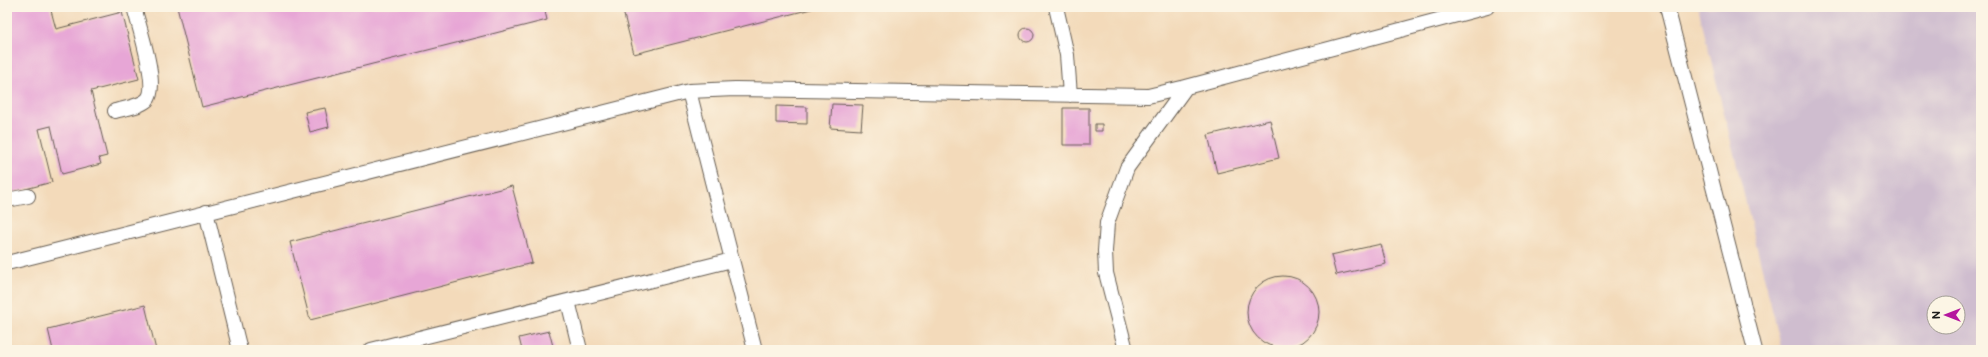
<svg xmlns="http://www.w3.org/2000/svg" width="1988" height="357" font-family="'Balsamiq Sans',sans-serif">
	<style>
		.industrial { fill: #cfbdcf; fill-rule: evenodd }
		.building { fill: #e7a6d6 }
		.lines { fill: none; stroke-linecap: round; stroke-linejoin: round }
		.lane-casing { stroke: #675e53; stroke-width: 16 }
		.lane { stroke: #fff; stroke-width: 14 }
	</style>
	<rect width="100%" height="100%" fill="#fcf5e5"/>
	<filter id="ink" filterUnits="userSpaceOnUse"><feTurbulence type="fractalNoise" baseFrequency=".025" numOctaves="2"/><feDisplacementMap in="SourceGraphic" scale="8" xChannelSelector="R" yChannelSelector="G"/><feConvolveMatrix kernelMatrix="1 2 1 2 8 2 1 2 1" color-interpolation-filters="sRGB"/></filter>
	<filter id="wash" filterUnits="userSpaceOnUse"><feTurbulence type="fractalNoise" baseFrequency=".012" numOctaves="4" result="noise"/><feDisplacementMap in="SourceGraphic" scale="16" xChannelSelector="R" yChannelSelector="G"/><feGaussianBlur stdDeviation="0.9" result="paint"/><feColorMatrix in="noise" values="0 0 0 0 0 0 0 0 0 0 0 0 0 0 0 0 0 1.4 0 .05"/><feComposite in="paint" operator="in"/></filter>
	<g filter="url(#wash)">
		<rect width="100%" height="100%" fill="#f3daba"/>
		<path class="industrial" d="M1698 7H1981V350H1782ZM1934 303H1958V327H1934Z"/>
		<g id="blocks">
			<path class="building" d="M7 7H50L56 29 122 12 139 79 91 91 107 156 99 158 101 164 62 174 51 126 39 129 52 182 7 194Z
				M177 7H544L547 20 202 107Z
				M622 7H815V8L634 54Z
				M1020 35a7 7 0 1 1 14 0a7 7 0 1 1-14 0Z
				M832 104 863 105 861 130 830 128Z
				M776 106 807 107V124L776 123Z
				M325 108 329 127 310 132 305 112Z
				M1063 108H1089V145H1063Z
				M1270 120 1279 158 1217 173 1208 135Z
				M1095 124H1102V131H1095Z
				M512 186 532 263 310 320 290 242Z
				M1381 244 1386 264 1336 275 1331 255Z
				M1247 312a36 36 0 1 1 72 0a36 36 0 1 1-72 0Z
				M145 305 156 350H53L48 329Z
				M549 331 554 350H522L519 338Z"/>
		</g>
	</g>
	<g filter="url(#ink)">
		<use href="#blocks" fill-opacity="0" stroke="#675e53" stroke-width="1"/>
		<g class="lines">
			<defs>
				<path id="lane" d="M1056 7 1067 55 1070 95
					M1667 7 1755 350
					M689 91 755 350
					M115 111C125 108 139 107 147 100 160 87 138 24 134 7
					M7 200 28 196
					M206 212 240 350
					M7 263 689 91 735 89 1148 96 1186 87
					M568 301 580 350
					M371 350 732 260
					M1126 350 1106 273 1105 251 1107 223 1127 168 1186 87 1487 7"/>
			</defs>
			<use href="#lane" class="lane-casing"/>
			<use href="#lane" class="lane"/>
		</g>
	</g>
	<rect width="1988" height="357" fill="none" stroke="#fcf5e5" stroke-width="24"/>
	<g transform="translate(1946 315) rotate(270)"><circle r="19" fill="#fcf5e5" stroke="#a29e95"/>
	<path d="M0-3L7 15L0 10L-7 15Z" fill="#b5179e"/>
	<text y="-6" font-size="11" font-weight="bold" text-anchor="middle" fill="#1c1c1c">N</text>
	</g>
</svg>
